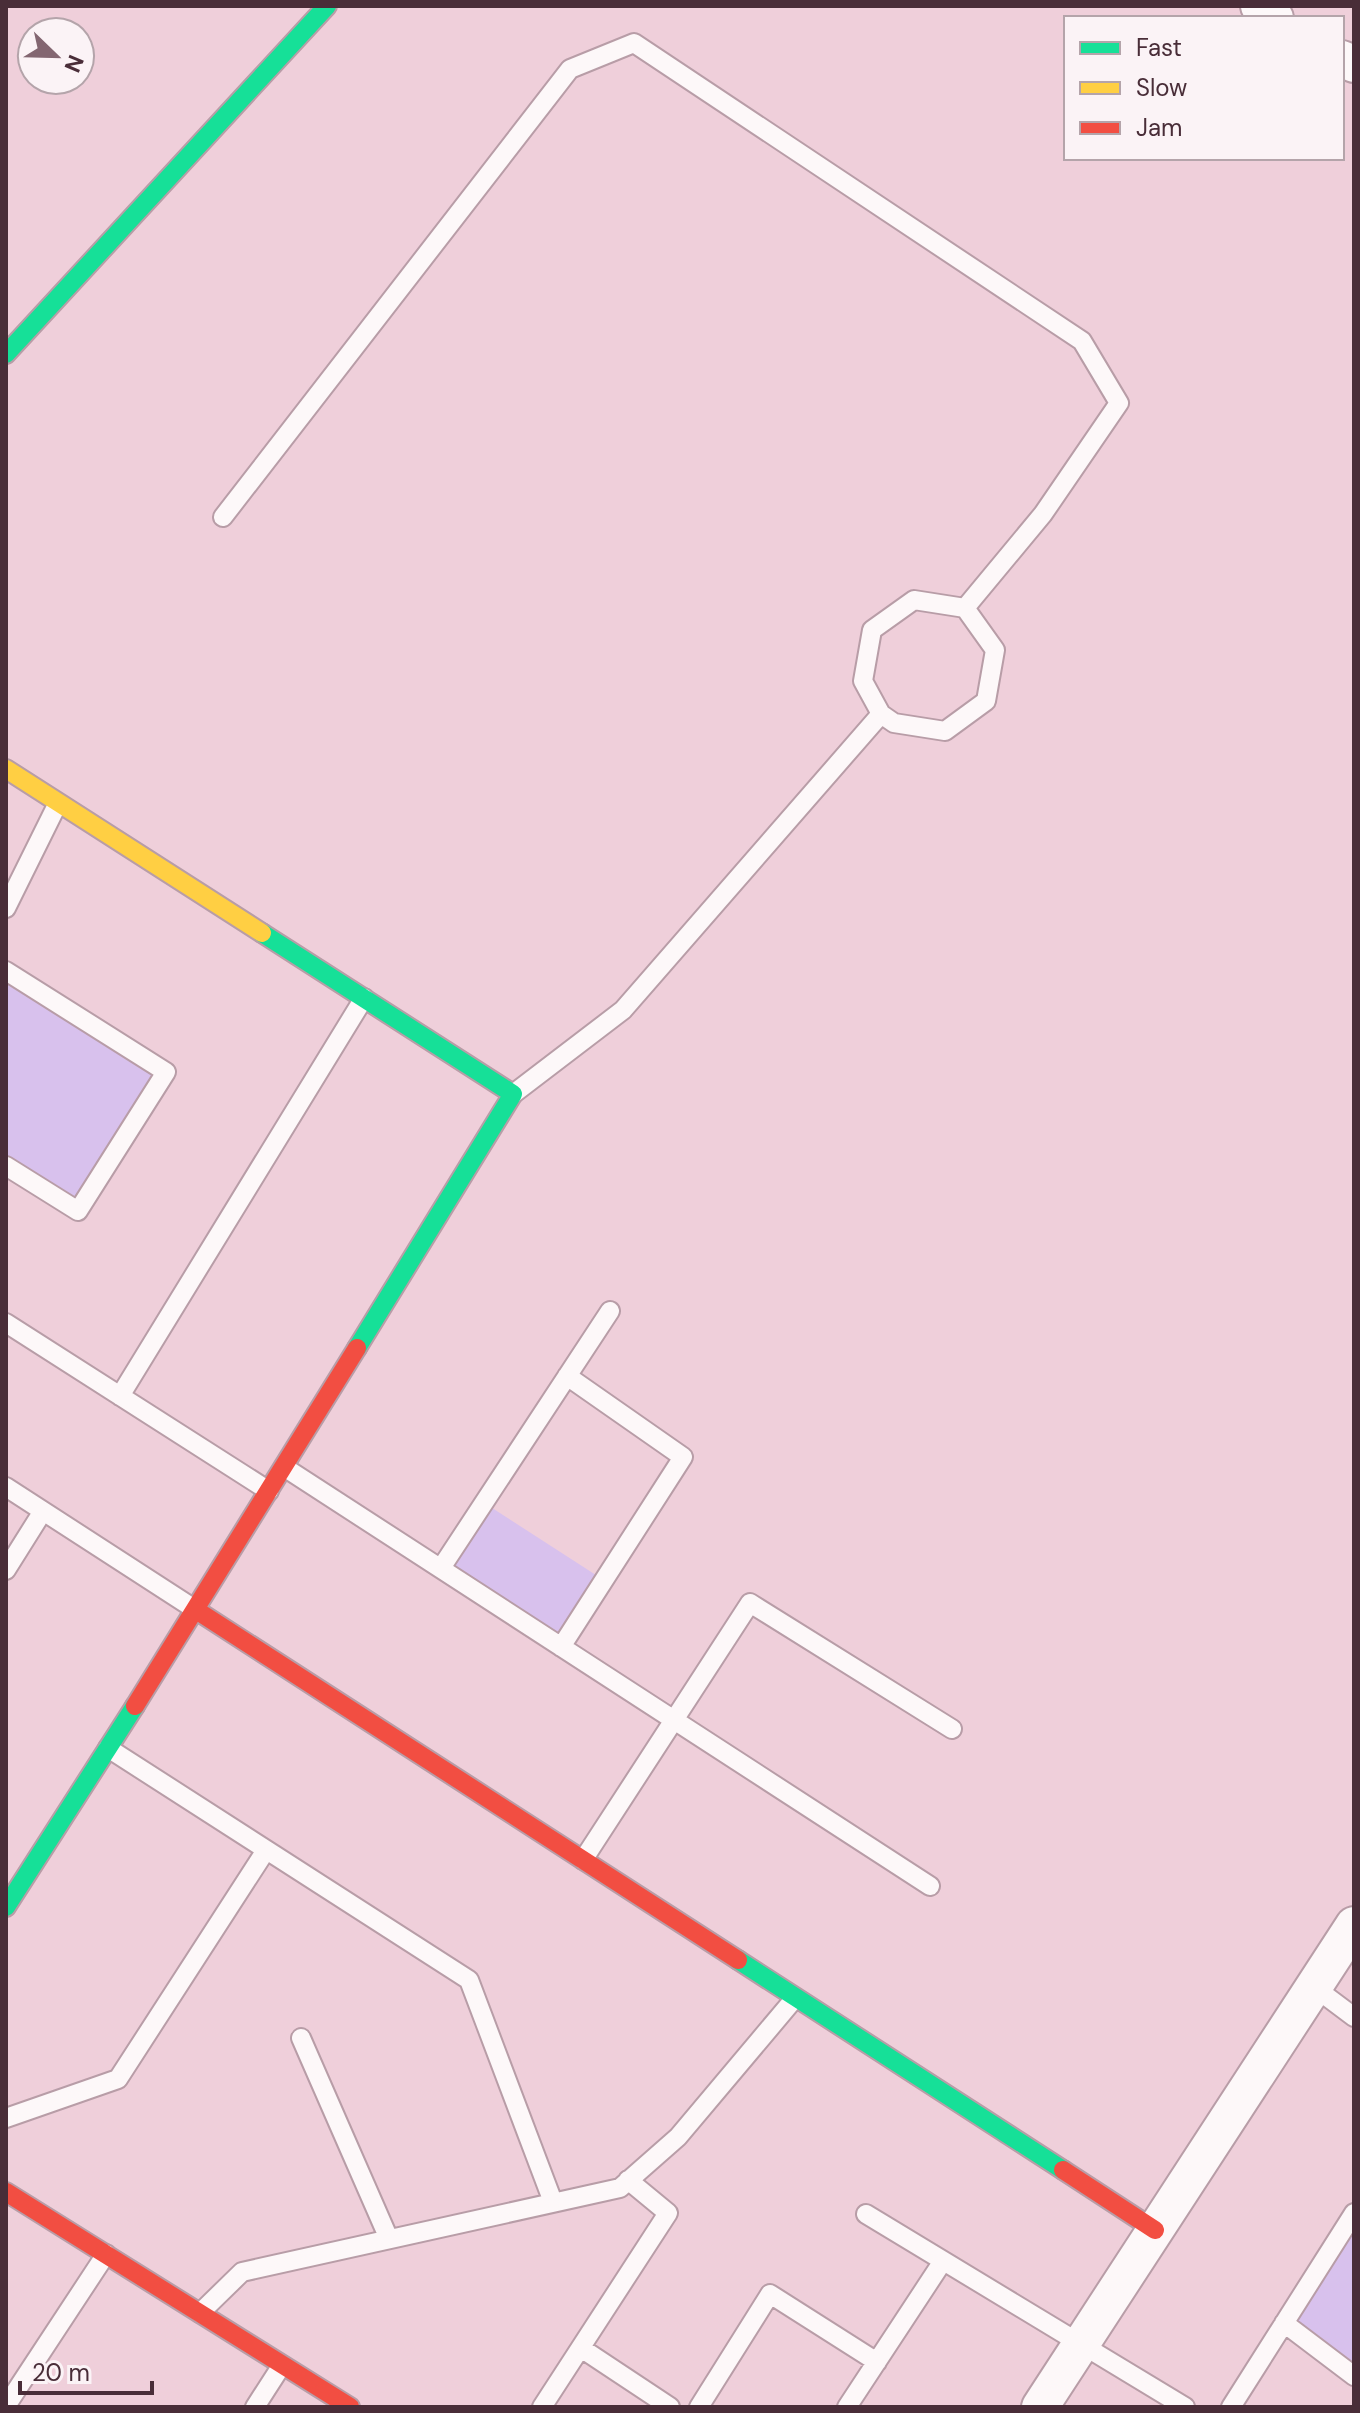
<svg xmlns="http://www.w3.org/2000/svg" width="1360" height="2413" font-family="'DM Sans',sans-serif">
	<style>
		.green { fill: #d8c1ed }
		.lines { fill: none; stroke-linecap: round; stroke-linejoin: round }
		.lane-casing { stroke: #b89da7; stroke-width: 22 }
		.street-casing { stroke: #b89da7; stroke-width: 40 }
		.fast-casing { stroke: #b89da7; stroke-width: 22 }
		.slow-casing { stroke: #b89da7; stroke-width: 22 }
		.jam-casing { stroke: #b89da7; stroke-width: 22 }
		.lane { stroke: #fdf8f9; stroke-width: 18 }
		.street { stroke: #fdf8f9; stroke-width: 36 }
		.fast { stroke: #16e098; stroke-width: 18 }
		.slow { stroke: #ffcf43; stroke-width: 18 }
		.jam { stroke: #f24e42; stroke-width: 18 }
	</style>
	<rect width="100%" height="100%" fill="#efcfda"/>
	<path class="green" d="M6 977 158 1073 76 1203 6 1159Z
		M489 1506 599 1577 559 1640 448 1566Z
		M1354 2227V2369L1293 2322Z"/>
	<g class="lines">
		<defs>
			<path id="lane" d="M223 517 570 69 634 43 1082 341 1119 403 1043 514 965 608
				M914 600 965 608 995 650 986 701 945 731 894 723 881 714 863 681 872 630Z
				M6 908 58 803
				M6 971 166 1072 78 1211 6 1166
				M513 1094 623 1010 881 714
				M6 1323 269 1491
				M120 1396 364 998
				M284 1467 930 1886
				M6 1487 196 1610
				M441 1568 610 1311
				M6 1570 43 1511
				M561 1647 683 1457 567 1376
				M108 1748 469 1980 553 2202
				M583 1860 750 1603 952 1729
				M1314 1987 1354 2017
				M301 2038 389 2239
				M6 2118 118 2079 266 1850
				M866 2214 1185 2407
				M200 2313 242 2272 620 2188 678 2137 795 1998
				M1284 2323 1354 2376
				M581 2348 670 2407
				M6 2406 106 2254
				M255 2407 282 2365
				M542 2407 668 2213 628 2180
				M699 2407 770 2294 877 2362
				M847 2407 943 2261
				M1231 2407 1354 2213"/>
			<path id="street" d="M1259 6 1275 18
				M1342 59 1354 64
				M1040 2407 1354 1925"/>
			<path id="fast" d="M6 354 327 6
				M262 933 513 1094 357 1348
				M6 1907 135 1706
				M738 1960 1063 2170"/>
			<path id="slow" d="M6 769 262 933"/>
			<path id="jam" d="M196 1610 738 1960
				M135 1706 357 1348
				M1063 2170 1155 2230
				M6 2192 350 2407"/>
		</defs>
		<use href="#lane" class="lane-casing"/>
		<use href="#street" class="street-casing"/>
		<use href="#fast" class="fast-casing"/>
		<use href="#slow" class="slow-casing"/>
		<use href="#jam" class="jam-casing"/>
		<use href="#lane" class="lane"/>
		<use href="#street" class="street"/>
		<use href="#fast" class="fast"/>
		<use href="#slow" class="slow"/>
		<use href="#jam" class="jam"/>
	</g>
	<rect width="1360" height="2413" fill="none" stroke="#492d38" stroke-width="16"/>
	<rect x="1064" y="16" width="280" height="144" fill="#fbf3f6" stroke="#b4a4aa" stroke-width="2"/>
	<rect x="1080" y="42" width="40" height="12" fill="#16e098" stroke="#b4a4aa" stroke-width="2"/>
	<text x="1136" y="56" font-size="24" fill="#492d38">Fast</text>
	<rect x="1080" y="82" width="40" height="12" fill="#ffcf43" stroke="#b4a4aa" stroke-width="2"/>
	<text x="1136" y="96" font-size="24" fill="#492d38">Slow</text>
	<rect x="1080" y="122" width="40" height="12" fill="#f24e42" stroke="#b4a4aa" stroke-width="2"/>
	<text x="1136" y="136" font-size="24" fill="#492d38">Jam</text>
	<g transform="translate(56 56) rotate(113)"><circle r="38" fill="#fbf3f6" stroke="#b4a4aa" stroke-width="2"/>
	<path d="M0-6L14 30L0 20L-14 30Z" fill="#836671"/>
	<text y="-12" font-size="22" font-weight="bold" text-anchor="middle" fill="#492d38">N</text>
	</g>
	<path d="M20 2381v12h132v-12" fill="none" stroke="#492d38" stroke-width="4"/>
	<text x="32" y="2381" font-size="24" fill="#492d38" stroke="#fbf3f6" stroke-width="6" paint-order="stroke">20 m</text>
</svg>
